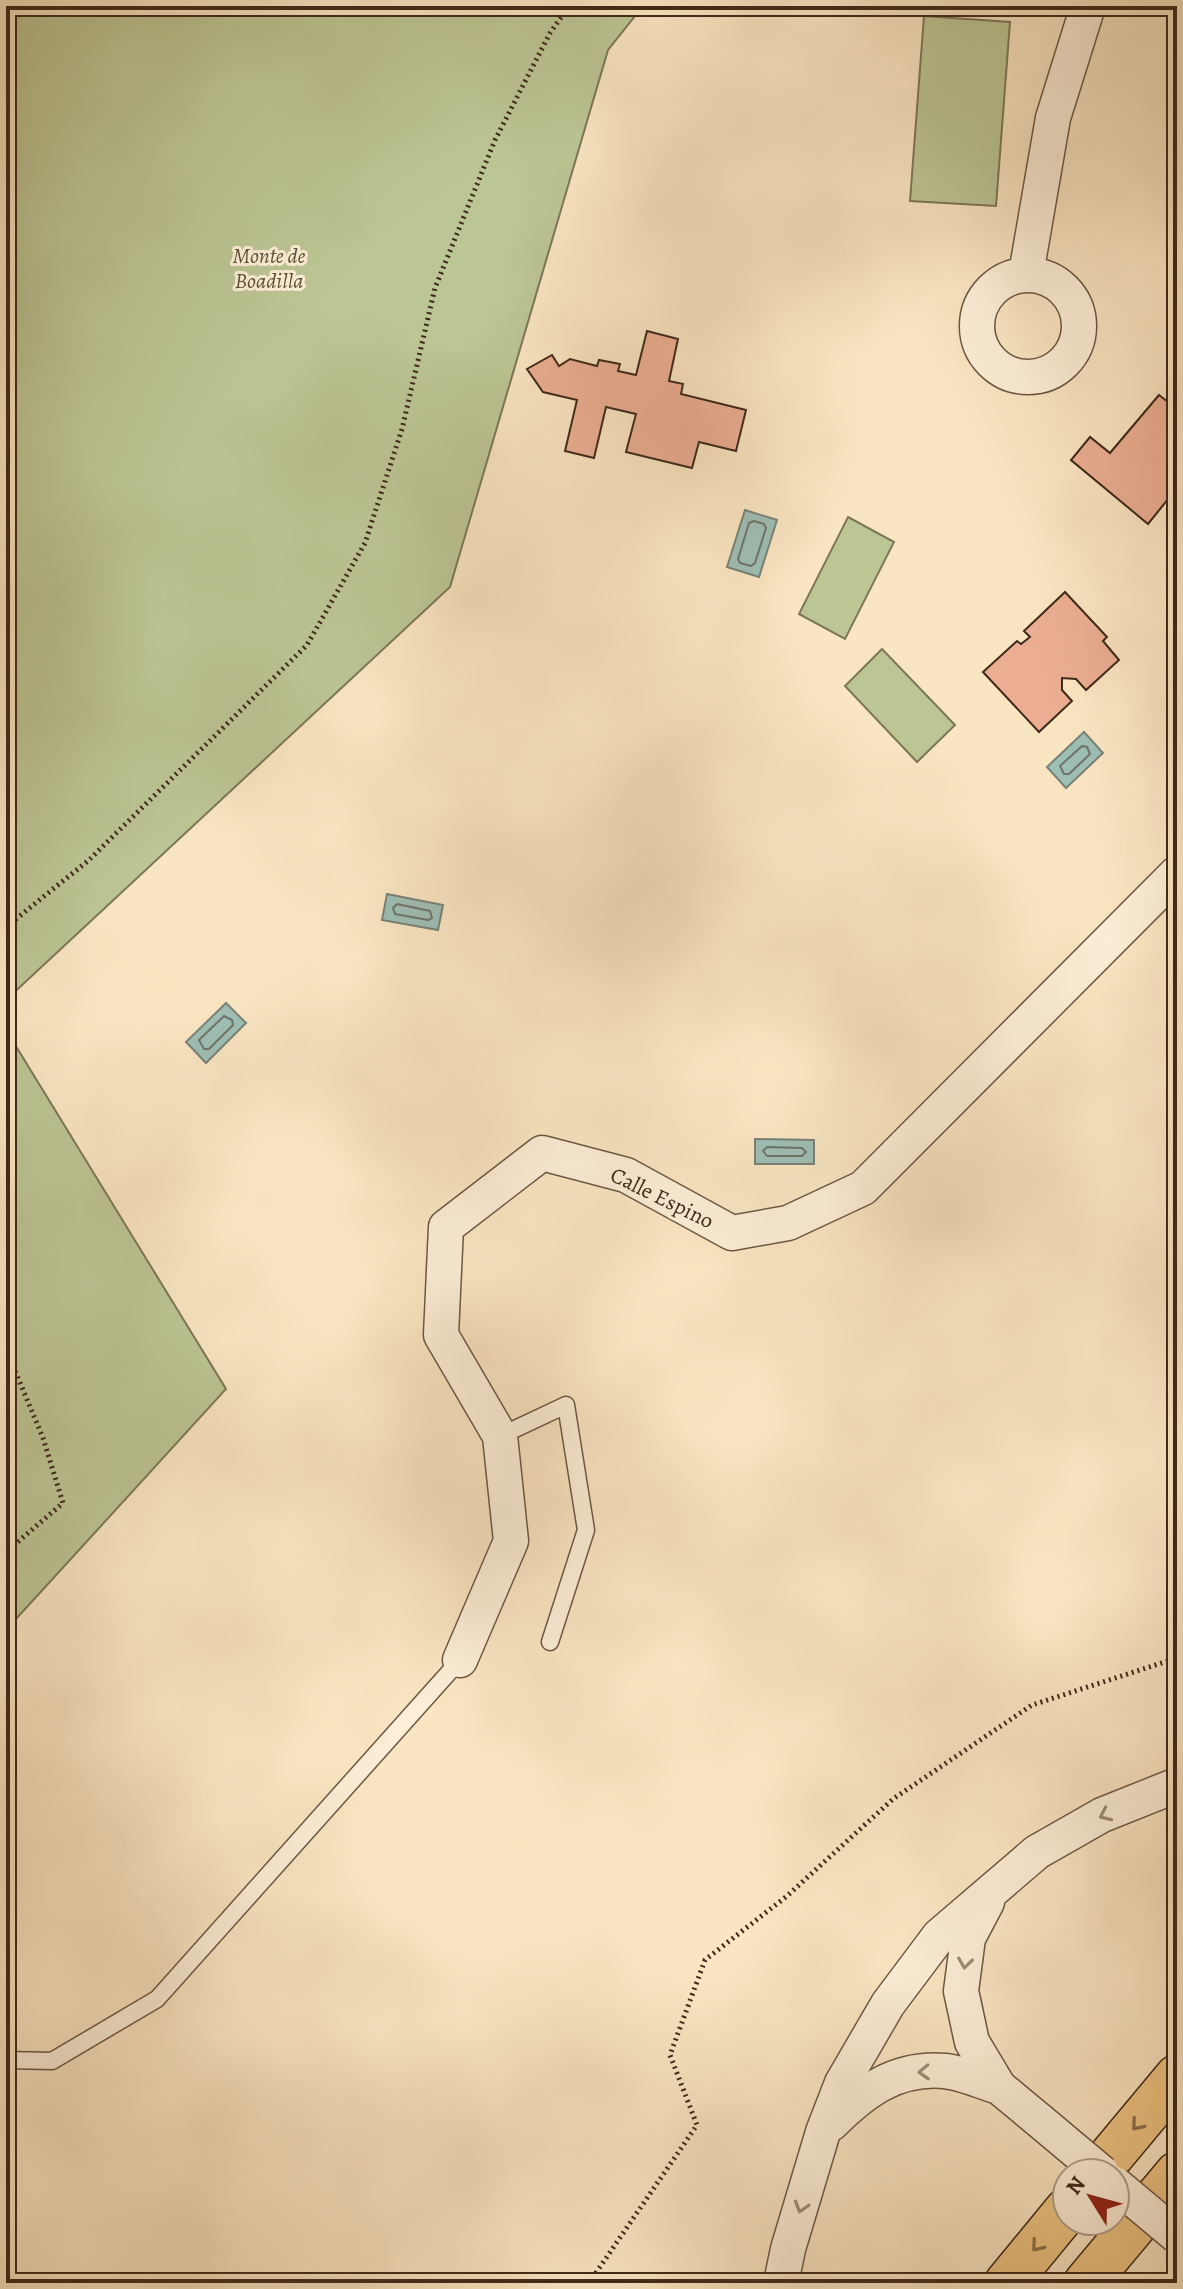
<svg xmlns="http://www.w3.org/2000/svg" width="1183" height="2289" font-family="Alegreya,serif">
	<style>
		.green { fill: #bcc594; stroke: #7d7757; stroke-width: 2 }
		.water { fill: #9ebfb6; stroke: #788378; stroke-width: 2 }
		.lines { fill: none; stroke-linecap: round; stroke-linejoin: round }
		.shore { stroke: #6e7468; stroke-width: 2 }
		.building { fill: #ebae92; stroke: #3e291a; stroke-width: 2 }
		.lane-casing { stroke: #6d5844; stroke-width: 19 }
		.street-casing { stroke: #6d5844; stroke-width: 37 }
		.highway-casing { stroke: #3e291a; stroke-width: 47 }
		.path { stroke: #3e291a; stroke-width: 5; stroke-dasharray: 2 4; stroke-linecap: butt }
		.lane { stroke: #fceed7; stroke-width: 16 }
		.street { stroke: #fceed7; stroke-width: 34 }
		.highway { stroke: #edc281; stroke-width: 44 }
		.street-bridge-casing { stroke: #6d5844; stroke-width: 37; stroke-linecap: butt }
		.street-bridge { stroke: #fceed7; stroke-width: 34 }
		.oneway { stroke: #9d8c78 }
		.oneway2 { stroke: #8d6e48 }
		.labels { text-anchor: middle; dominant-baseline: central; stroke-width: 6; stroke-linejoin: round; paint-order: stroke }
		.park-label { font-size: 22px; font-style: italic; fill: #5e5038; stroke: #fceed7 }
		.street-label { font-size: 22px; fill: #3e291a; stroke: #fceed7 }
	</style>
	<rect width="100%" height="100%" fill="#fae5c2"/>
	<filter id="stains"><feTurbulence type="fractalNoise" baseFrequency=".0025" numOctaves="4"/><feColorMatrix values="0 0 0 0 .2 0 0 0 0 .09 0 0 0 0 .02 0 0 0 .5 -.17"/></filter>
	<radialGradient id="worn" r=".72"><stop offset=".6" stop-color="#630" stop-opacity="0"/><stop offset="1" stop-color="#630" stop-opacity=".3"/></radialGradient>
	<path class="green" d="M6 6H643L608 50 450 587 6 1000Z
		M924 16 1010 22 996 206 910 201Z
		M848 517 894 542 845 639 799 614Z
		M882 649 955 725 917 762 845 686Z
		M6 1030 226 1389 6 1630Z"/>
	<path class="water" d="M745 510 777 520 759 577 727 567Z
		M1084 732 1103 753 1066 788 1047 767Z
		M387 894 443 905 438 930 382 920Z
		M226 1003 246 1023 206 1063 186 1042Z
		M755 1139 814 1140V1164H755Z"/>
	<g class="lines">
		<path class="shore" d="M754 521 764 524 766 528 755 563 751 566 740 563 738 559 749 523Z
			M1082 746 1087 747 1090 754 1069 774H1064L1060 766Z
			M397 904 430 911 432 918 428 920 395 914 393 908Z
			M224 1016 232 1020 233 1025 209 1049H204L199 1040Z
			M767 1147 802 1148 806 1152 802 1156H767L763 1151Z"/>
	</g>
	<path class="building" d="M647 331 678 339 669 381 683 384 681 394 746 410 736 451 699 442 692 468 626 452 636 414 606 407 594 458 565 451 577 400 543 392 527 369 552 355 559 366 570 359 597 366 599 360 620 364 618 371 636 375Z
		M1159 395 1177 409V488L1148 524 1071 460 1090 437 1110 453Z
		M1065 592 1107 637 1103 641 1119 660 1086 690 1076 679 1062 678V690L1072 701 1039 732 983 672 1017 641 1021 644 1030 637 1024 631Z"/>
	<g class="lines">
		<defs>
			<path id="lane" d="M500 1436 566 1405 586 1530 550 1642
				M6 2060 52 2061 157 1999 460 1660"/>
			<path id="street" d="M1026 274 1053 118 1088 6
				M977 326a51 51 0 1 1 102 0a51 51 0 1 1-102 0Z
				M460 1660 511 1541 500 1436 441 1335 446 1227 542 1153 626 1175 732 1233 788 1223 863 1188 1177 873
				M987 1902 968 1938 961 1991 972 2042 999 2087 1040 2121
				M831 2124C864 2091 896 2067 945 2071 963 2073 982 2082 999 2087
				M781 2283 788 2249 823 2132 842 2083 888 2004 939 1936 1037 1852 1102 1815 1177 1785"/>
			<path id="highway" d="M1097 2173 1177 2077
				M1007 2283 1067 2210
				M1086 2283 1177 2174"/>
		</defs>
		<use href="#lane" class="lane-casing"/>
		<use href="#street" class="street-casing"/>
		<use href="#highway" class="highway-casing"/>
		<path class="path" d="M6 927 89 860 307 645 365 543 402 429 435 288 495 140 550 33 569 6
			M6 1349 43 1438 63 1503 6 1552
			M589 2283 697 2125 670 2055 705 1960 787 1896 893 1799 1032 1705 1177 1658"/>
		<use href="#lane" class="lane"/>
		<use href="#street" class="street"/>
		<use href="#highway" class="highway"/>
		<defs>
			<path id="street-bridge" d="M1040 2121 1102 2173
				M1115 2184 1177 2236"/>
		</defs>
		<use href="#street-bridge" class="street-bridge-casing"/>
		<use href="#street-bridge" class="street-bridge"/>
	</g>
	<defs><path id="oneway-chevron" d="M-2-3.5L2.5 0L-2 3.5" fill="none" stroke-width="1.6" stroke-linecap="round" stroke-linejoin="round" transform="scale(2)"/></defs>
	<g class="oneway">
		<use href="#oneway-chevron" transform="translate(1105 1815) rotate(155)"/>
		<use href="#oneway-chevron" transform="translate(965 1963) rotate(98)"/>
		<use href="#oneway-chevron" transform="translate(924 2072) rotate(178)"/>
		<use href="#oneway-chevron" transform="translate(801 2207) rotate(107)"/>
	</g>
	<g class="oneway2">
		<use href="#oneway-chevron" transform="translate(1137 2125) rotate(130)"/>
		<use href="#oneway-chevron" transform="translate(1037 2246) rotate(130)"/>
	</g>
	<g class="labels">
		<g class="park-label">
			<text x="269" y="256">Monte de<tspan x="269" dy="25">Boadilla</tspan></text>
		</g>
		<g class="street-label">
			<text transform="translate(662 1198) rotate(26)">Calle Espino</text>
		</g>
	</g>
	<rect width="1183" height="2289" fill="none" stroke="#fae5c2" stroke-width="32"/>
	<rect x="8" y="8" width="1167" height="2273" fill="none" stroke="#3e291a" stroke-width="4"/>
	<rect x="16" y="16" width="1151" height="2257" fill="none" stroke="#3e291a" stroke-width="2"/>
	<g transform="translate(1091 2197) rotate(307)"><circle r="38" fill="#fceed7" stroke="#b09f8b" stroke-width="2"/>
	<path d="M0-6L14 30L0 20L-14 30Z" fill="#8f2418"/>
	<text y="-12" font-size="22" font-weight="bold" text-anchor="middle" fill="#3e291a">N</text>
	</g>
	<rect width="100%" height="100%" filter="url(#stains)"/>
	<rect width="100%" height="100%" fill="url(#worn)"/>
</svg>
